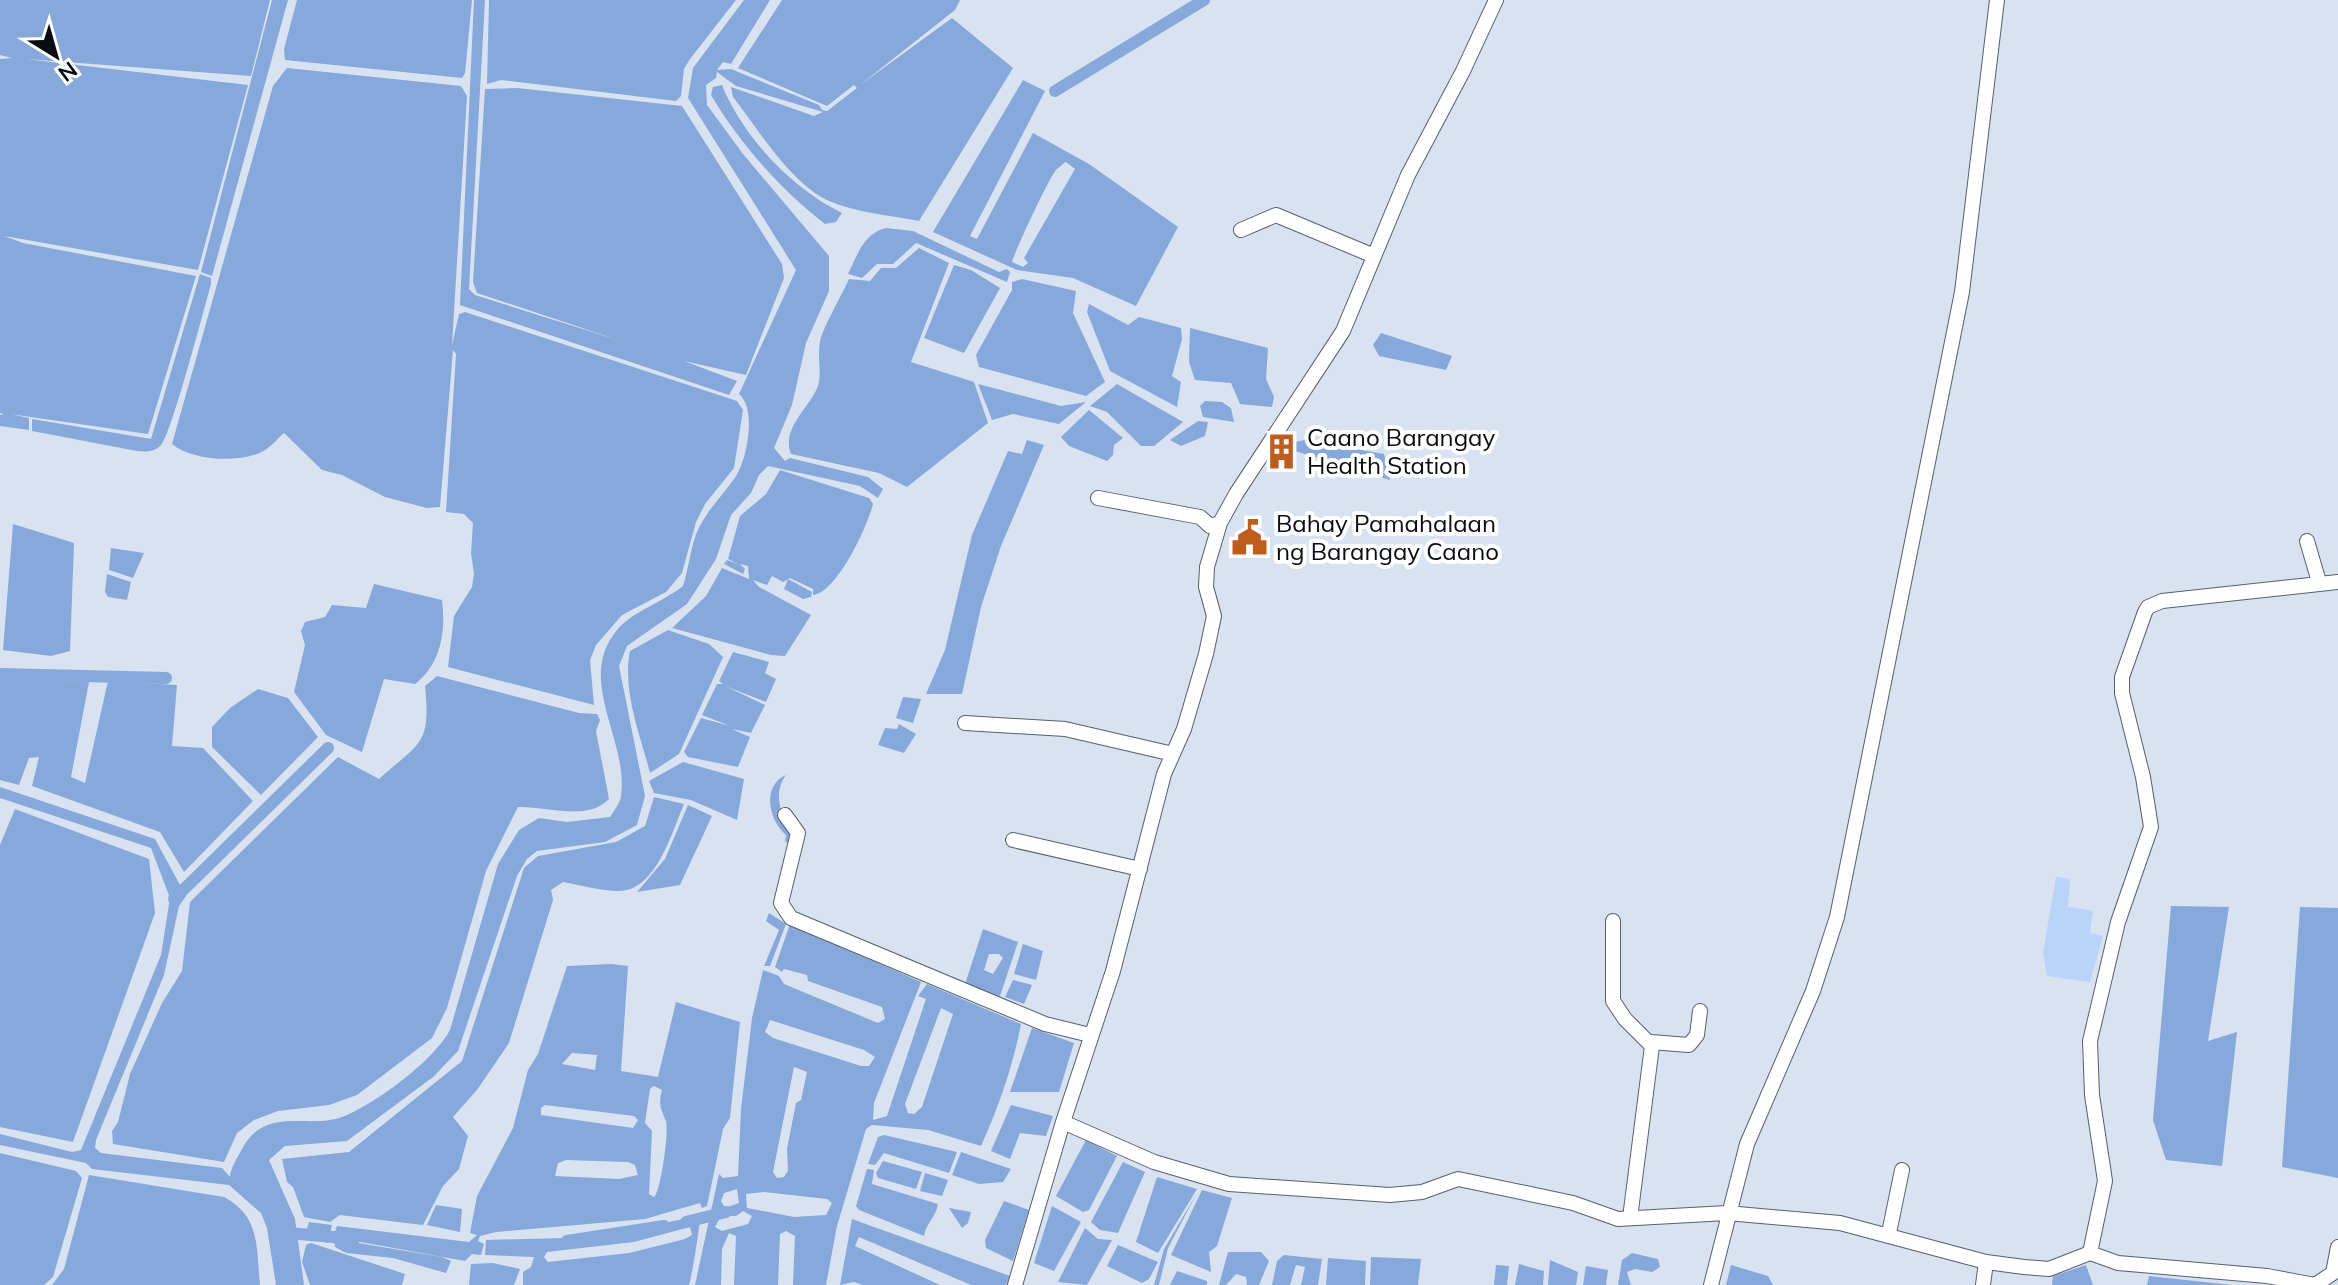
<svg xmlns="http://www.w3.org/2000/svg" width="2338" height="1285" font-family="Mulish,sans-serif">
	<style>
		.green { fill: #bad3f8 }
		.water { fill: #87a8db; fill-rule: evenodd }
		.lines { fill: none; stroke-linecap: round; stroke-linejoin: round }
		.canal { stroke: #87a8db; stroke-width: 12 }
		.minor-casing { stroke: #57606c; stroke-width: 16 }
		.minor { stroke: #fff; stroke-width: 14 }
		.labels { text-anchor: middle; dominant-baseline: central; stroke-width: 8; stroke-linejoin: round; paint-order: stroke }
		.poi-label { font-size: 24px; fill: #090c11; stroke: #fff; text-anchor: start }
	</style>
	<rect width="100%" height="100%" fill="#d8e2f0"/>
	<path class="green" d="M2056 877 2070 879 2068 907 2093 911 2090 933 2103 936 2090 982 2047 976 2043 953Z"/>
	<path class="water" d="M0 0H270L251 76 26 59 248 85 198 270 4 236 23 243 196 276 148 434 10 414 29 418V430L0 426V415L4 414 0 413V59L12 58 0 55Z
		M272 0H288L212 276 201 272Z
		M297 0H472L465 73 462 78 285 60 284 49Z
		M474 0H485L469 289 475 295 621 341 477 293 473 282 485 89 517 88 682 106 782 264 784 278 746 375 684 361 737 381 729 395 460 305Z
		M489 0H736L690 59 684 69 681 96 676 101 501 80 487 84Z
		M744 0H770L731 64 723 62 717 70 731 69 819 105 822 110 827 111 857 88 854 85 827 106 738 68 782 0H960L955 10 860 85 952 18 1013 68 919 221C889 215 857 213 829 201 790 183 759 130 733 97L731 87 814 116 823 112 736 86 717 72 716 78 706 85 707 105 743 154 829 256V291L806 343 792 405 774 448 785 461 790 458 868 477 883 489 878 498 860 486 768 466 759 475 751 493 731 515 716 559 687 604 627 646 619 666 645 796 637 825 605 842 537 851 527 859 517 876 458 1051 433 1077 347 1141 285 1146 269 1160 295 1219 304 1285H276L267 1228 261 1213 229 1185 92 1169 86 1163 0 1145V1134L72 1152 81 1150 161 955 170 898 151 848 0 798V787L155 839 186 896 179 906 164 975 96 1140 95 1148 101 1153 222 1168 230 1177C231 1166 237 1159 242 1149 266 1103 312 1132 347 1115 380 1100 433 1061 450 1030L498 864 519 830 539 818 567 822 610 817C614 811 620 803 621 796 629 740 575 680 617 630 633 611 663 602 683 586 689 568 690 549 697 532 707 509 723 496 736 476 747 459 757 409 739 394L796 270 688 98 693 68Z
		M287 68 461 86 467 96 452 345 459 314 465 312 737 401 743 410 734 468 705 504 696 522 682 573 666 592 622 615 596 645 590 660 594 705 448 667 454 616 472 587 474 574 471 553 473 523 464 514 446 512 456 354 453 350 440 507 427 508 385 497 342 475 322 470 284 433C278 438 272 446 265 450 243 464 192 461 172 444L273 86Z
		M1023 80 1045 91 970 236 977 239 1033 133 1089 164 1178 227 1136 306 1073 278 1017 270 933 232ZM1066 162 1075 169 1024 258 1028 263 1023 267 1012 262C1013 255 1050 176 1056 170 1057 169 1065 162 1066 162Z
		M722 85C743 137 792 189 842 213L836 222 825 224C780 189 740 144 711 95L713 87Z
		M886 228 913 231 999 272 1007 269 1010 272 1007 282 916 243 893 264H877L862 278 848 274C858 254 863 234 886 228Z
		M919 248 949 263 911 362 974 382 988 423 907 487 879 473 791 454C781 428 809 409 818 386 822 373 817 356 820 342 822 329 842 295 849 279L870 281 881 268H896Z
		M954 265 971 270 1000 288 964 353 924 338Z
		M200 274 211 278V284C204 309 171 435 161 445 154 452 147 452 137 451L32 431V419L151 439Z
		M1022 279 1076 291 1073 313 1105 382 1086 396 979 367 976 355 1012 290V282Z
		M1089 304 1128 325 1139 317 1181 328 1182 339 1172 376 1181 382 1177 407 1110 371 1087 312Z
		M1190 328 1268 348 1266 379 1274 397 1272 407 1240 404 1231 383 1195 380 1189 362Z
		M1381 333 1452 356 1446 370 1379 356 1373 345Z
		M978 384 1061 406 1086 402 1059 424 1013 414 992 420Z
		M1117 384 1183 422 1154 446H1141L1107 412 1090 406Z
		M1205 401 1222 402 1231 408 1234 422 1203 417 1200 406Z
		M1089 410 1123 438 1114 445 1113 455 1107 461 1069 446 1061 437Z
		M1198 421 1208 422 1205 436 1181 446 1170 440Z
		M1027 440 1044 445 1001 546 981 607 962 694H926L945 650 972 535 1008 451 1022 454Z
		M1305 440 1384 454 1390 480 1295 451V442Z
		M780 470 869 498 873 504C868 525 837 593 813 595V589L790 578 783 582 772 576 767 585 753 580 759 587 811 615 785 656 771 655 672 628 706 596 722 568 749 579 748 566 740 564 745 569 743 574 724 564 727 560 738 564 728 559 740 516 766 494Z
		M13 524 74 543 70 651 51 656 3 650Z
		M111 548 144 553 133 578 109 570Z
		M107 574 131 582 127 600 108 597 105 592Z
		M788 579 812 592 811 597 803 599 784 589Z
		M374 584 442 600C446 632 441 664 415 684L384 679 362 752 326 735 294 692 305 645 301 631 305 622 325 617 332 605 366 608Z
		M668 630 709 644 723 657 679 754 650 773C640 734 622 691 630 651Z
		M733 652 769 662 765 673 776 679 766 702 725 686 765 705 751 733 732 729 750 737 738 767 688 757 684 752 701 718 730 726 702 715 717 684H723L719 681Z
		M437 676 579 713 597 714 600 720 596 731 609 799C587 822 547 806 518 807L486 871 447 1008 432 1038 357 1095 329 1105 278 1111 254 1120 237 1133 224 1162 113 1144 112 1131 118 1122 130 1074 162 1003 182 971 190 902 338 757 379 779C420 742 431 746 425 686Z
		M0 679 89 682 71 777 85 783 108 681 177 685 172 746 203 748 253 801 184 872 160 832 32 786 39 757 29 758 19 785 0 780Z
		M258 689 288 698 318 737 261 795 212 747V727L230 708Z
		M903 697 921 699 913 723 896 718Z
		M899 724 916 734 904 753 878 745 885 728 897 729Z
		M683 762 744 779 737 820 691 800 654 793 649 781Z
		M786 775C770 796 785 822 794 844L785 842 786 835C769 821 761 786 786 775Z
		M654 797 684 804C672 832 656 891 619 891 601 891 581 885 563 882L551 890 553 900 509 1043 477 1090 453 1117 468 1136 459 1169 443 1186 423 1225 340 1215 330 1222 304 1217 293 1187 287 1182 282 1159 349 1152 462 1061 524 868 538 856 616 842 645 826Z
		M688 805 712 816 680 885 637 892 665 859Z
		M15 809 149 859 155 913 73 1142 0 1127V845Z
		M2171 906 2229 907 2208 1041 2237 1032 2222 1166 2166 1160 2153 1120Z
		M2300 907 2338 908V1178L2282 1167Z
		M769 913 786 924 770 966H764L779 930 766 921Z
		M790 924 921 982 874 1103 873 1120 887 1116 926 999 918 996 927 984 1021 1024C1013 1066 999 1106 981 1146L928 1130 872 1125 866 1129 837 1226 826 1285H793L795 1236 786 1231 780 1234 778 1285H734L736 1236 729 1233 722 1249 721 1285H695L719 1174 723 1178 738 1176 741 1109 752 1018 763 970 779 976 784 984 878 1023 885 1019 882 1007 808 981 807 975 784 969 782 972 775 967ZM941 1008 953 1014 922 1107 914 1114 908 1113 905 1104ZM770 1020 864 1050 875 1057 869 1066H861L773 1038 765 1032ZM794 1067 807 1072 801 1100 796 1103 787 1149 788 1171 784 1177 777 1178 773 1172ZM737 1189 739 1203 725 1208 721 1201 724 1193ZM764 1192 827 1199 832 1203 826 1215 794 1217 747 1208 746 1194ZM743 1211 752 1216 748 1224 722 1231 715 1227 721 1216H736Z
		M983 929 1018 942 1000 996 965 984ZM989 954H999L1003 958 993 974 984 970Z
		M1023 944 1043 951 1036 980 1014 974Z
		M611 964 628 966 621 1071 658 1077 676 1002 740 1022 730 1118 723 1129 707 1206 702 1208 700 1203 645 1219 496 1232 480 1236 478 1241 484 1244 481 1255 472 1254 465 1261 333 1237 337 1226 469 1242 477 1235 470 1233 477 1196 513 1128 528 1070 538 1054 567 966ZM572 1053 597 1055 595 1070 562 1064ZM654 1086 662 1090C658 1105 661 1109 666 1121 669 1131 661 1191 654 1197L649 1194 652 1131 645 1123 650 1089ZM545 1105 634 1116 638 1120 633 1128 541 1115V1108ZM566 1160 628 1162 635 1165 638 1175 619 1179 555 1176 558 1163Z
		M1013 980 1032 985 1024 1004 1005 997Z
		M1032 1028 1074 1043 1059 1092H1010Z
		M1011 1105 1053 1116 1046 1136 1020 1133 1010 1159 991 1151Z
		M884 1135 957 1152 949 1173 884 1153 875 1165 868 1164 878 1137Z
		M1086 1140 1117 1156 1089 1210 1083 1212 1056 1196Z
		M961 1152 1011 1169 1003 1182 979 1184 952 1175Z
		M0 1153 76 1171 82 1178 53 1277 44 1285H0Z
		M883 1161 922 1172 916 1189 878 1178 876 1173Z
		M1123 1162 1145 1172 1118 1233 1100 1230 1091 1222Z
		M867 1169 874 1170 872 1184 938 1204C936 1217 926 1223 924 1236L859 1210 856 1206Z
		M925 1173 948 1180 942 1196 920 1191Z
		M89 1175 224 1197C261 1217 256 1247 260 1285H52L64 1269Z
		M1157 1177 1197 1189 1158 1253 1136 1242Z
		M1202 1190 1232 1198 1217 1246 1209 1252 1211 1272 1171 1255Z
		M1197 1193 1168 1248 1159 1285H1154L1164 1249Z
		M1004 1201 1029 1210 1013 1261 986 1248 985 1240Z
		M436 1205 462 1209 460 1232 427 1225Z
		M1052 1206 1081 1222 1054 1271 1034 1263Z
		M949 1208 971 1212 968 1223 962 1228Z
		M701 1215C697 1240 695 1261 689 1285H523V1272L531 1267 534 1257 485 1255 486 1240 600 1237ZM690 1227 692 1235 685 1239 629 1253 548 1262 544 1257 547 1252 634 1242Z
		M852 1219 1010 1276 1006 1285H971L859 1237 855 1246 940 1285H863L854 1282 840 1285Z
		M309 1222 332 1225 328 1243 305 1235Z
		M1085 1228 1098 1239 1112 1240 1087 1285 1058 1282Z
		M334 1239 442 1257 451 1261 446 1273 393 1258 346 1253 335 1247Z
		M311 1243 405 1274 402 1285H310L302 1262 306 1245Z
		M1118 1245 1158 1262 1149 1279 1142 1283 1107 1266Z
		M1228 1252H1261L1269 1261 1259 1285H1247L1246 1277 1236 1274 1226 1285H1219Z
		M1632 1253 1658 1259 1660 1267 1652 1272 1635 1269 1627 1272 1631 1285H1618L1622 1260Z
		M1284 1255 1322 1259 1318 1285H1301L1305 1267 1296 1265 1290 1285H1272L1277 1261Z
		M1371 1257 1421 1259 1418 1285H1370Z
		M1328 1258 1366 1261 1365 1285H1326Z
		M1550 1260 1578 1272 1576 1285H1548Z
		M493 1263 520 1269 514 1285H469L471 1264Z
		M1519 1264 1544 1271 1543 1285H1515Z
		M1496 1265 1509 1266 1507 1285H1494Z
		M1731 1265 1768 1276 1773 1285H1726Z
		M2086 1265 2093 1285H2052L2053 1276Z
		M1586 1266 1608 1270 1606 1285H1583Z
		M1177 1271 1207 1281V1285H1170Z
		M2149 1276 2232 1285H2147Z"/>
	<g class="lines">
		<path class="canal" d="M1055 91 1204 0
			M0 674 166 678
			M174 899 328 748
			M686 1222 726 1212
			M289 1233 354 1239
			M567 1241 664 1226"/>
		<defs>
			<path id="minor" d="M1241 230 1276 215 1374 256
				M1098 498 1200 517 1210 526 1220 523
				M2307 541 2319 582
				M965 723 1065 729 1173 754
				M785 815 798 833 781 903 791 918 1045 1024 1090 1035
				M1013 840 1140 869
				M1613 921V1001L1625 1019 1652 1046 1630 1218
				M1651 1042 1689 1045 1697 1035 1700 1011
				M1063 1122 1113 971 1164 774 1184 729 1206 654 1214 616 1206 587 1207 567 1220 523 1236 494 1343 331 1408 175 1463 71 1496 0
				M1889 1233 1902 1170
				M2090 1253 2118 1263 2267 1276 2315 1285 2333 1273 2338 1247
				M1015 1285 1063 1122 1154 1162 1229 1184 1390 1195 1422 1192 1458 1179 1573 1203 1618 1219 1727 1213 1840 1223 1986 1262 2024 1267 2049 1269 2090 1253 2105 1181 2092 1095 2090 1041 2118 922 2151 827 2143 777 2122 693V677L2145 612 2148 607 2162 601 2338 582
				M1711 1285 1747 1144 1813 991 1837 917 1962 292 1997 0
				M1983 1285 1986 1262"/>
		</defs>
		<use href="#minor" class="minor-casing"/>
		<use href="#minor" class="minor"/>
	</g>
	<defs>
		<symbol id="building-bare" viewBox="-9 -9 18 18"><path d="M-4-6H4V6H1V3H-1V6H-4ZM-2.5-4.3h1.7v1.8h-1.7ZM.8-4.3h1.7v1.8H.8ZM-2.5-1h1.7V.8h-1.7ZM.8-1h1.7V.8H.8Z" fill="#bf5d1e" stroke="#fff" stroke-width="2.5" paint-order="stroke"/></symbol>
		<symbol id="civic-bare" viewBox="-9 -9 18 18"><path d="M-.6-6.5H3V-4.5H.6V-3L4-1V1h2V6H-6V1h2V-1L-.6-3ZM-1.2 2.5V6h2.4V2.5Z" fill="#bf5d1e" stroke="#fff" stroke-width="2.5" paint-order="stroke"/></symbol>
	</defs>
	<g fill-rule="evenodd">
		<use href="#building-bare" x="1256" y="426" width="51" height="51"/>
		<use href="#civic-bare" x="1224" y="512" width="51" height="51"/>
	</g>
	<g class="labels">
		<g class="poi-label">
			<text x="1307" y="437">Caano Barangay<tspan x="1307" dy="28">Health Station</tspan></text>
			<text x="1276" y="523">Bahay Pamahalaan<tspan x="1276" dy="28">ng Barangay Caano</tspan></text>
		</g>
	</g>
	<g transform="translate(56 56) rotate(143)" stroke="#ffffff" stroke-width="6" paint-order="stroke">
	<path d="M0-6L14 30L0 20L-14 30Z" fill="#090c11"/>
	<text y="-12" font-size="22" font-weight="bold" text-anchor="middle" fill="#090c11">N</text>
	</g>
</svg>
